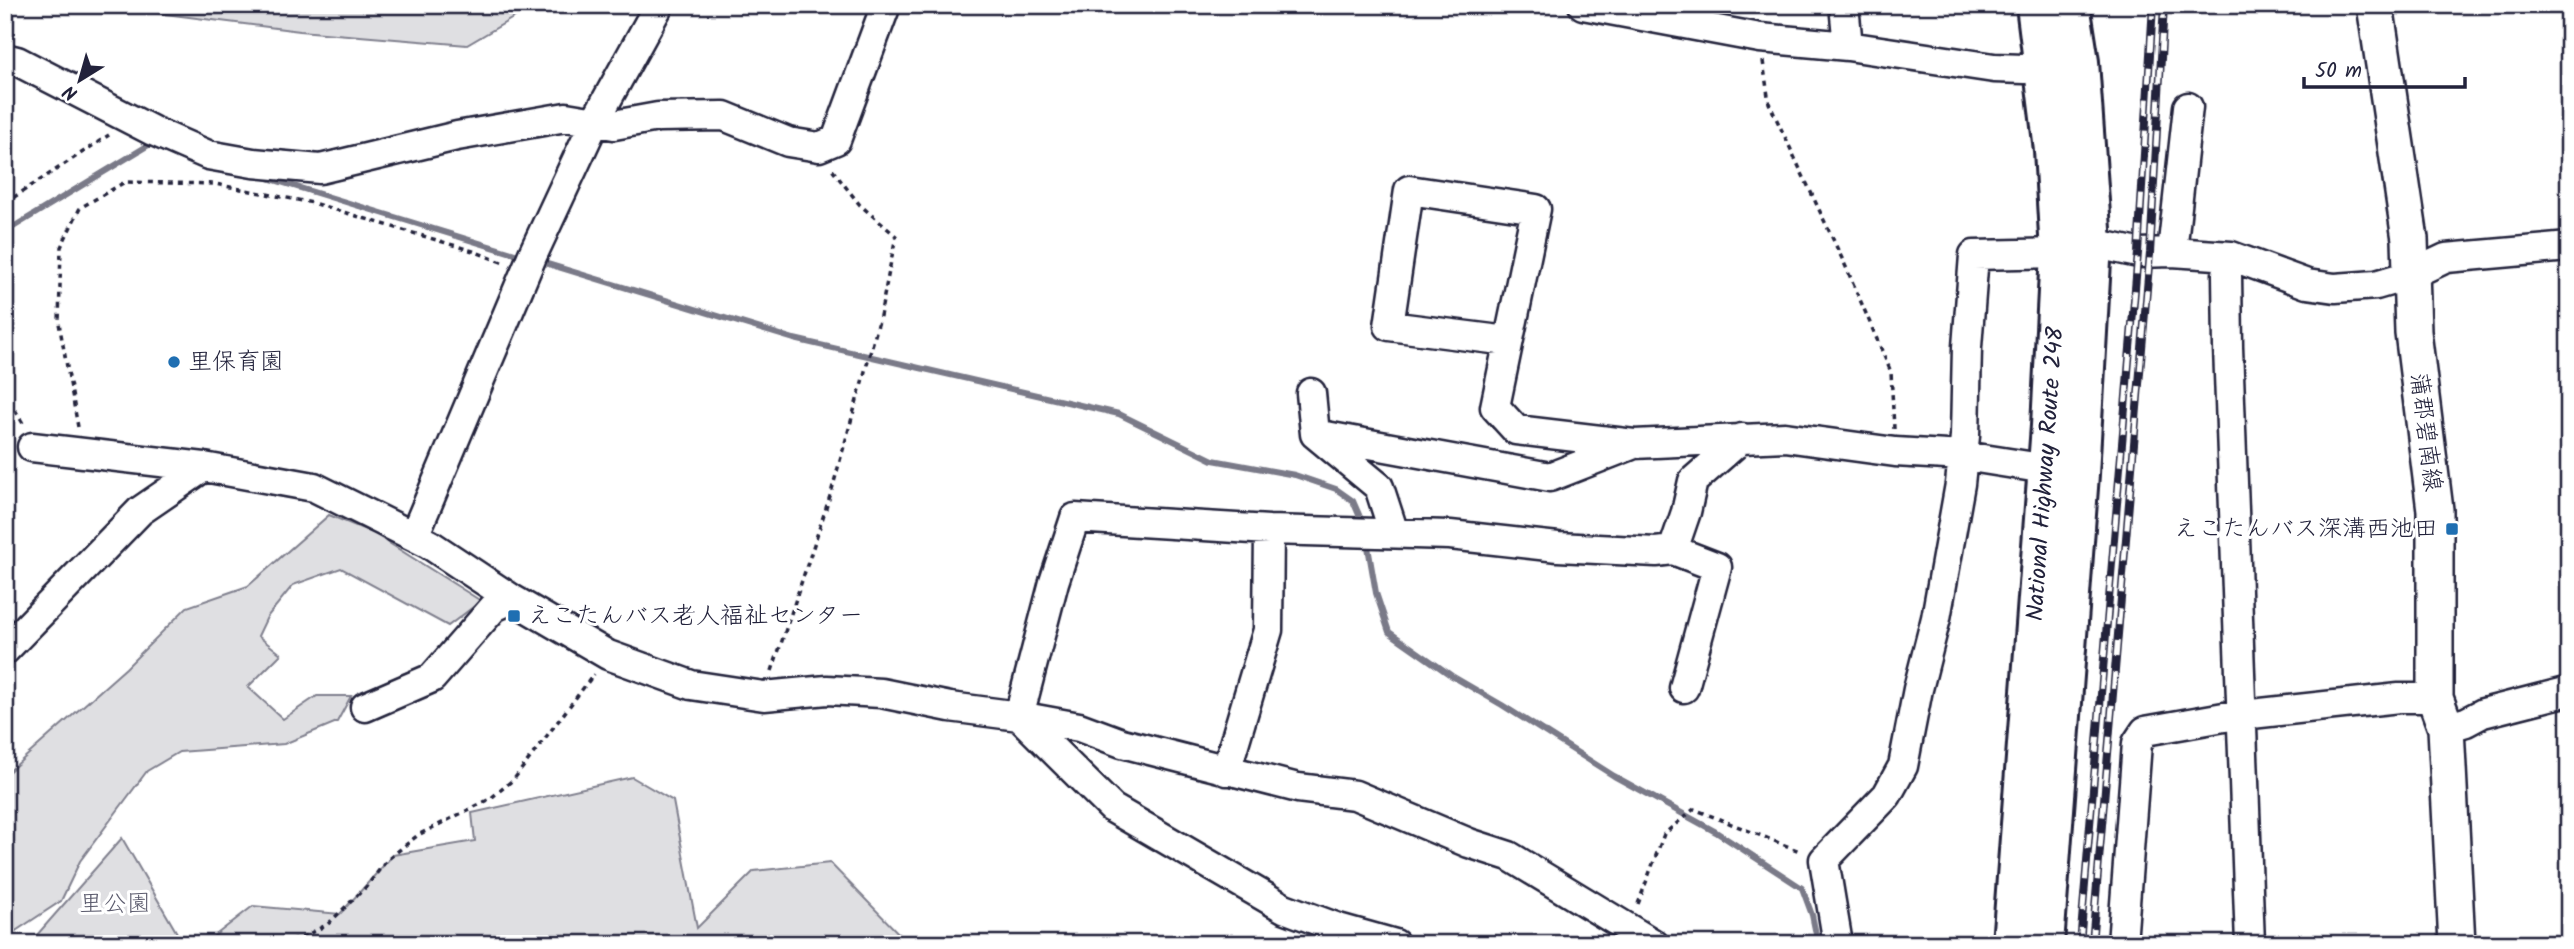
<svg xmlns="http://www.w3.org/2000/svg" width="2574" height="949" font-family="Kalam,'Klee One',sans-serif">
	<style>
		.green { fill: #dfdfe2; stroke: #80808e; stroke-width: 2 }
		.lines { fill: none; stroke-linecap: round; stroke-linejoin: round }
		.stream { stroke: #7a7a88; stroke-width: 6 }
		.minor-casing { stroke: #22223b; stroke-width: 33 }
		.major-casing { stroke: #22223b; stroke-width: 40 }
		.highway-casing { stroke: #22223b; stroke-width: 44 }
		.path { stroke: #22223b; stroke-width: 3.5; stroke-dasharray: 5 5; stroke-linecap: butt }
		.minor { stroke: #fff; stroke-width: 28 }
		.major { stroke: #fff; stroke-width: 35 }
		.highway { stroke: #fff; stroke-width: 38 }
		.rail-casing { stroke: #22223b; stroke-width: 8 }
		.rail { stroke: #fff; stroke-width: 5; stroke-dasharray: 16; stroke-linecap: butt }
		.poi-dot { fill: #1f6fb2; stroke: #fff; stroke-width: 2.5 }
		.labels { text-anchor: middle; dominant-baseline: central; stroke-width: 6; stroke-linejoin: round; paint-order: stroke }
		.poi-label { font-size: 24px; fill: #22223b; stroke: #fff; text-anchor: start }
		.street-label { font-size: 24px; fill: #22223b; stroke: #fff }
		.park-label { font-size: 24px; fill: #5b5b6d; stroke: #fff }
	</style>
	<rect width="100%" height="100%" fill="#fff"/>
	<filter id="ink" filterUnits="userSpaceOnUse"><feTurbulence type="fractalNoise" baseFrequency=".0143" numOctaves="2"/><feDisplacementMap in="SourceGraphic" scale="14" xChannelSelector="R" yChannelSelector="G"/><feConvolveMatrix kernelMatrix="1 2 1 2 8 2 1 2 1" color-interpolation-filters="sRGB"/></filter>
	<g filter="url(#ink)">
		<path class="green" d="M94 5H531L525 11 467 45 300 31Z
			M329 515 373 533 481 601 448 626 341 568 293 585 267 617 258 636 281 654 248 687 283 719 317 696H351L337 722 284 744 179 752 147 771 80 861 61 901 5 938V775L126 668 187 607 248 586Z
			M632 777 673 801 697 928 754 871 830 863 909 944H204L253 906 340 914 393 855 475 841 472 813Z
			M122 838 181 940 178 944H29Z"/>
		<g class="lines">
			<path class="stream" d="M261 176 525 257
				M5 232 152 143 157 144
				M538 261 794 339 1119 414 1213 460 1295 475 1336 489 1353 501 1363 524
				M1367 541 1376 593 1389 632 1452 676 1502 705 1614 776 1716 832 1802 888 1812 915 1818 944"/>
			<defs>
				<path id="minor" d="M1583 5 1760 38 1848 46 1994 68 2024 69 2044 67
					M1844 5 1848 46
					M5 58 17 61 153 131 208 155 253 163 320 169 457 136 566 117 614 125 658 117 724 116 788 142 819 147 836 140 886 5
					M2092 243 2138 253 2172 252 2231 256 2307 284 2335 288 2376 285 2410 275 2446 258 2569 247
					M2172 252 2188 107
					M2231 256 2227 274 2228 347 2250 944
					M1508 341 1389 326 1409 190 1536 209 1495 407 1516 430 1634 444 1785 437 1895 452 1964 456 2066 472
					M1311 393 1315 434 1379 487 1394 533
					M1315 434 1550 477 1632 445
					M32 447 204 467 314 487 429 544 512 599 608 655 691 685 764 696 827 690 881 693 950 707 1019 716 1079 727 1122 743 1298 788 1355 795 1469 843 1509 856 1654 944
					M414 536 533 254 594 123 659 5
					M1673 550 1717 567 1684 688
					M5 650 140 511 204 467
					M365 707 432 678 494 607 512 599
					M1019 716 1054 582 1075 518 1269 530 1450 535 1558 547 1656 552 1673 550 1686 512 1693 481 1742 438
					M1019 716 1112 808 1284 908 1338 928 1395 944
					M2446 728 2466 722 2483 713 2569 691
					M1226 771 1268 630 1269 530
					M1838 944 1824 860 1887 795 1903 766 1918 689 1936 618 1960 484 1965 436 1967 347 1974 255 2060 253
					M2122 944 2137 743 2145 731 2224 717 2399 698H2435"/>
				<path id="major" d="M2375 5 2410 239 2413 332 2435 510V698L2446 728 2457 944"/>
				<path id="highway" d="M2012 944 2051 426 2060 253 2054 150 2036 5
					M2044 944 2079 474 2092 243 2079 62 2070 5"/>
			</defs>
			<use href="#minor" class="minor-casing"/>
			<use href="#major" class="major-casing"/>
			<use href="#highway" class="highway-casing"/>
			<path class="path" d="M1763 61 1769 103 1846 267 1891 372 1894 429
				M5 203 109 135
				M5 393 24 425
				M78 427 59 323 61 247 80 208 125 182 215 184 313 203 473 251 504 263
				M772 671 831 493 879 321 896 236 860 205 830 167
				M1638 904 1664 834 1694 809 1802 852
				M272 944 303 937 328 924 366 887 387 860 418 835 490 799 514 779 594 674"/>
			<use href="#minor" class="minor"/>
			<use href="#major" class="major"/>
			<use href="#highway" class="highway"/>
			<defs>
				<path id="rail" d="M2080 944 2138 253 2153 5
					M2092 944 2150 253 2164 5"/>
			</defs>
			<use href="#rail" class="rail-casing"/>
			<use href="#rail" class="rail"/>
		</g>
	</g>
	<g class="poi-dot">
		<circle cx="174" cy="362" r="7"/>
		<rect x="2445" y="522" width="14" height="14" rx="3.5"/>
		<rect x="507" y="609" width="14" height="14" rx="3.5"/>
	</g>
	<g class="labels">
		<g class="poi-label">
			<text x="188" y="362">里保育園</text>
			<text x="2438" y="529" text-anchor="end">えこたんバス深溝西池田</text>
			<text x="528" y="616">えこたんバス老人福祉センター</text>
		</g>
		<g class="street-label">
			<text transform="translate(2425 432) rotate(83)">蒲郡碧南線</text>
			<text transform="translate(2046 474) rotate(-86)">National Highway Route 248</text>
		</g>
		<g class="park-label">
			<text x="115" y="904">里公園</text>
		</g>
	</g>
	<rect width="2574" height="949" fill="none" stroke="#fff" stroke-width="28"/>
	<rect x="14" y="14" width="2546" height="921" fill="none" stroke="#22223b" stroke-width="2.5" filter="url(#ink)"/>
	<g transform="translate(80 80) rotate(217)" stroke="#ffffff" stroke-width="5" paint-order="stroke">
	<path d="M0-5L12 26L0 18L-12 26Z" fill="#22223b"/>
	<text y="-10" font-size="19" font-weight="bold" text-anchor="middle" fill="#22223b">N</text>
	</g>
	<path d="M2304 77v10h161v-10" fill="none" stroke="#22223b" stroke-width="3.5"/>
	<text x="2315" y="77" font-size="21" fill="#22223b" stroke="#ffffff" stroke-width="5" paint-order="stroke">50 m</text>
</svg>
